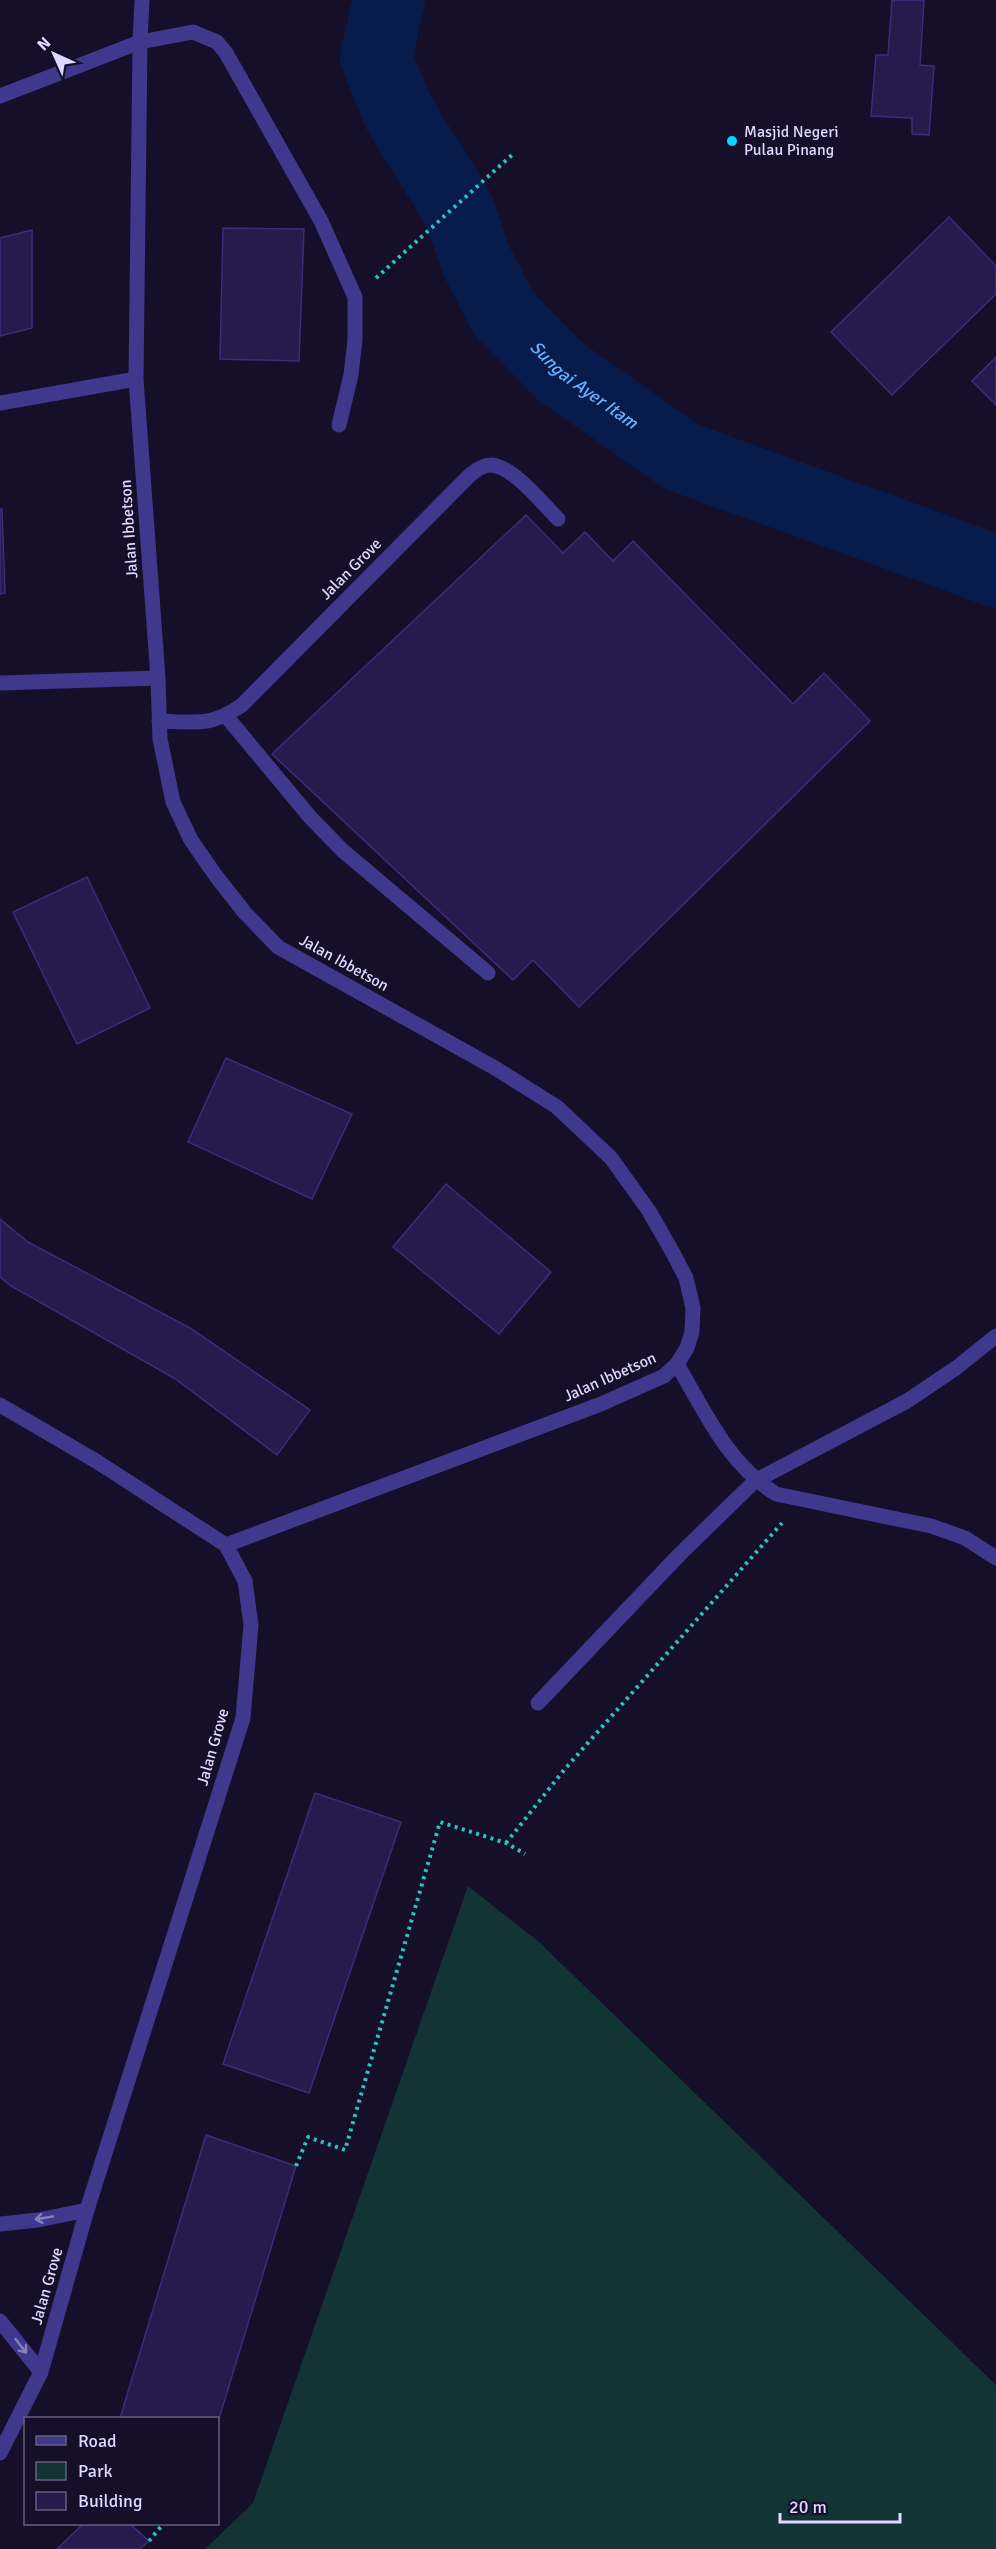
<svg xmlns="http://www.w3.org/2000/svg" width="996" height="2549" font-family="Signika,sans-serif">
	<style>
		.green { fill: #123435 }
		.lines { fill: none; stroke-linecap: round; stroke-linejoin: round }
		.river { stroke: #081c4b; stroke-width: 72 }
		.building { fill: #271a4d; stroke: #3f2b7a; stroke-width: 1.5 }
		.path { stroke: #29c3c1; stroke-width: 4; stroke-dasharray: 3 4.5; stroke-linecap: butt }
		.lane { stroke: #3f388c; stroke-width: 15 }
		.street { stroke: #3f388c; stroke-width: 15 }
		.oneway { stroke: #8780c0 }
		.poi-dot { fill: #04d8ff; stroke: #150f2a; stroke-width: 2 }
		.labels { text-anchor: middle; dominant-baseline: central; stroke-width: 4.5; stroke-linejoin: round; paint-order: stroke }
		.poi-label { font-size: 16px; fill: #dfd8ff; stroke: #150f2a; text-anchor: start }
		.street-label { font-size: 16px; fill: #dfd8ff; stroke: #150f2a }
		.water-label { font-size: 18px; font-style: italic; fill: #66b0ff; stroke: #150f2a }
	</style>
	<rect width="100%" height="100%" fill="#150f2a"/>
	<path class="green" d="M468 1886 539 1942 996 2385V2549H205L253 2503Z"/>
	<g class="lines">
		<path class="river" id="s1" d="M389 0 376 57 398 112 459 210 476 260 504 314 561 372 682 457 996 571"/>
	</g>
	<path class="building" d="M892 0H924L920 65 934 66 929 135 912 134V118L871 116 876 55H888Z
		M949 217 996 266V294L892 395 831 332Z
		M223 228 304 229 299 361 220 359Z
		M32 230V328L0 336V238Z
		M996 357V405L972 381Z
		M0 509H2L5 593 0 594Z
		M526 515 563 553 585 532 613 561 633 541 793 704 824 673 870 721 579 1007 533 960 513 980 272 754Z
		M87 877 150 1008 77 1044 13 912Z
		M226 1058 352 1114 312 1199 188 1142Z
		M446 1184 551 1272 499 1334 393 1247Z
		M0 1219 28 1242 190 1328 310 1410 277 1455 174 1378 11 1286 0 1277Z
		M315 1793 401 1822 309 2093 223 2064Z
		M206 2135 296 2166 218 2422V2418H120Z
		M83 2524H130L149 2541 140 2549H57Z"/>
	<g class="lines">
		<path class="path" d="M376 278 513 154
			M506 1843 564 1770 782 1523
			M296 2166 308 2137 345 2150 440 1822 506 1843 525 1854
			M149 2541 163 2524"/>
		<path class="lane" d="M0 96 140 42 193 32 217 42 226 53 321 221 355 297V340L351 375 339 425
			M226 716 310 817 342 850 488 973
			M159 721C195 722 211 727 242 705L470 475C476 470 483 465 491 465 513 466 543 504 558 519
			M677 1364C705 1412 728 1464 776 1494L931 1526 965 1538 996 1558
			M538 1703 680 1554 755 1481 907 1401 956 1368 996 1336"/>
		<path class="street" d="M142 0 140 42 136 379 158 678 160 739 173 802 191 840 216 876 245 913 278 947 495 1068 557 1107 611 1158 649 1211 673 1253 686 1278 693 1308 692 1332 687 1348 677 1364 664 1376 601 1404 226 1545
			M0 403 136 379
			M0 683 158 678
			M0 1405 96 1461 226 1545 245 1581 251 1625 243 1718 87 2210 41 2372 0 2453
			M0 2224 38 2220 87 2210
			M0 2321 41 2372"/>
	</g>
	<defs><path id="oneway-shaft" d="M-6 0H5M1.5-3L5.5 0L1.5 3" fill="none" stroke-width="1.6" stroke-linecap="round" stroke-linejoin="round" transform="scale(1.5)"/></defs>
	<g class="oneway">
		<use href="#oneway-shaft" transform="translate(44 2218) rotate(170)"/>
		<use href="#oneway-shaft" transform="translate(21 2346) rotate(52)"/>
	</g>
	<circle class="poi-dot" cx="732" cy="141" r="6"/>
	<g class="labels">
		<g class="poi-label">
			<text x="744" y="132">Masjid Negeri<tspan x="744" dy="18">Pulau Pinang</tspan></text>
		</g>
		<g class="street-label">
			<text transform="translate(129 529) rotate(-94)">Jalan Ibbetson</text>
			<text transform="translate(351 569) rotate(-45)">Jalan Grove</text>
			<text transform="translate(344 963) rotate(29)">Jalan Ibbetson</text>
			<text transform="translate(610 1377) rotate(-24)">Jalan Ibbetson</text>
			<text transform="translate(213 1747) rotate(-74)">Jalan Grove</text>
			<text transform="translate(47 2286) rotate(-74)">Jalan Grove</text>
		</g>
		<g class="water-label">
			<text stroke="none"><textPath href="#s1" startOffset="454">Sungai Ayer Itam</textPath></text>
		</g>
	</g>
	<rect x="24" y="2417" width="195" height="108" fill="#150f2a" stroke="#665f7f" stroke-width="1.5"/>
	<rect x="36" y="2436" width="30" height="9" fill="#3f388c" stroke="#665f7f" stroke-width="1.5"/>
	<text x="78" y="2447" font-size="18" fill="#dfd8ff">Road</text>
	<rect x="36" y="2462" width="30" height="18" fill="#123435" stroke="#665f7f" stroke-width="1.5"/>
	<text x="78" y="2477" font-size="18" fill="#dfd8ff">Park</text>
	<rect x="36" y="2492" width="30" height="18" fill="#271a4d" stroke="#665f7f" stroke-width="1.5"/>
	<text x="78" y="2507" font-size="18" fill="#dfd8ff">Building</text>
	<g transform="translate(54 54) rotate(315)" stroke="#150f2a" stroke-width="4.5" paint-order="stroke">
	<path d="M0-4.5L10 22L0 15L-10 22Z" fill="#dfd8ff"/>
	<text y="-9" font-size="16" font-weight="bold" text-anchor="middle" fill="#dfd8ff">N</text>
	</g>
	<path d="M780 2513v9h120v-9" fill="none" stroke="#dfd8ff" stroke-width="3"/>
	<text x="789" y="2513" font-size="18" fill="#dfd8ff" stroke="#150f2a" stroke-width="4.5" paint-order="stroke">20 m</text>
</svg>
